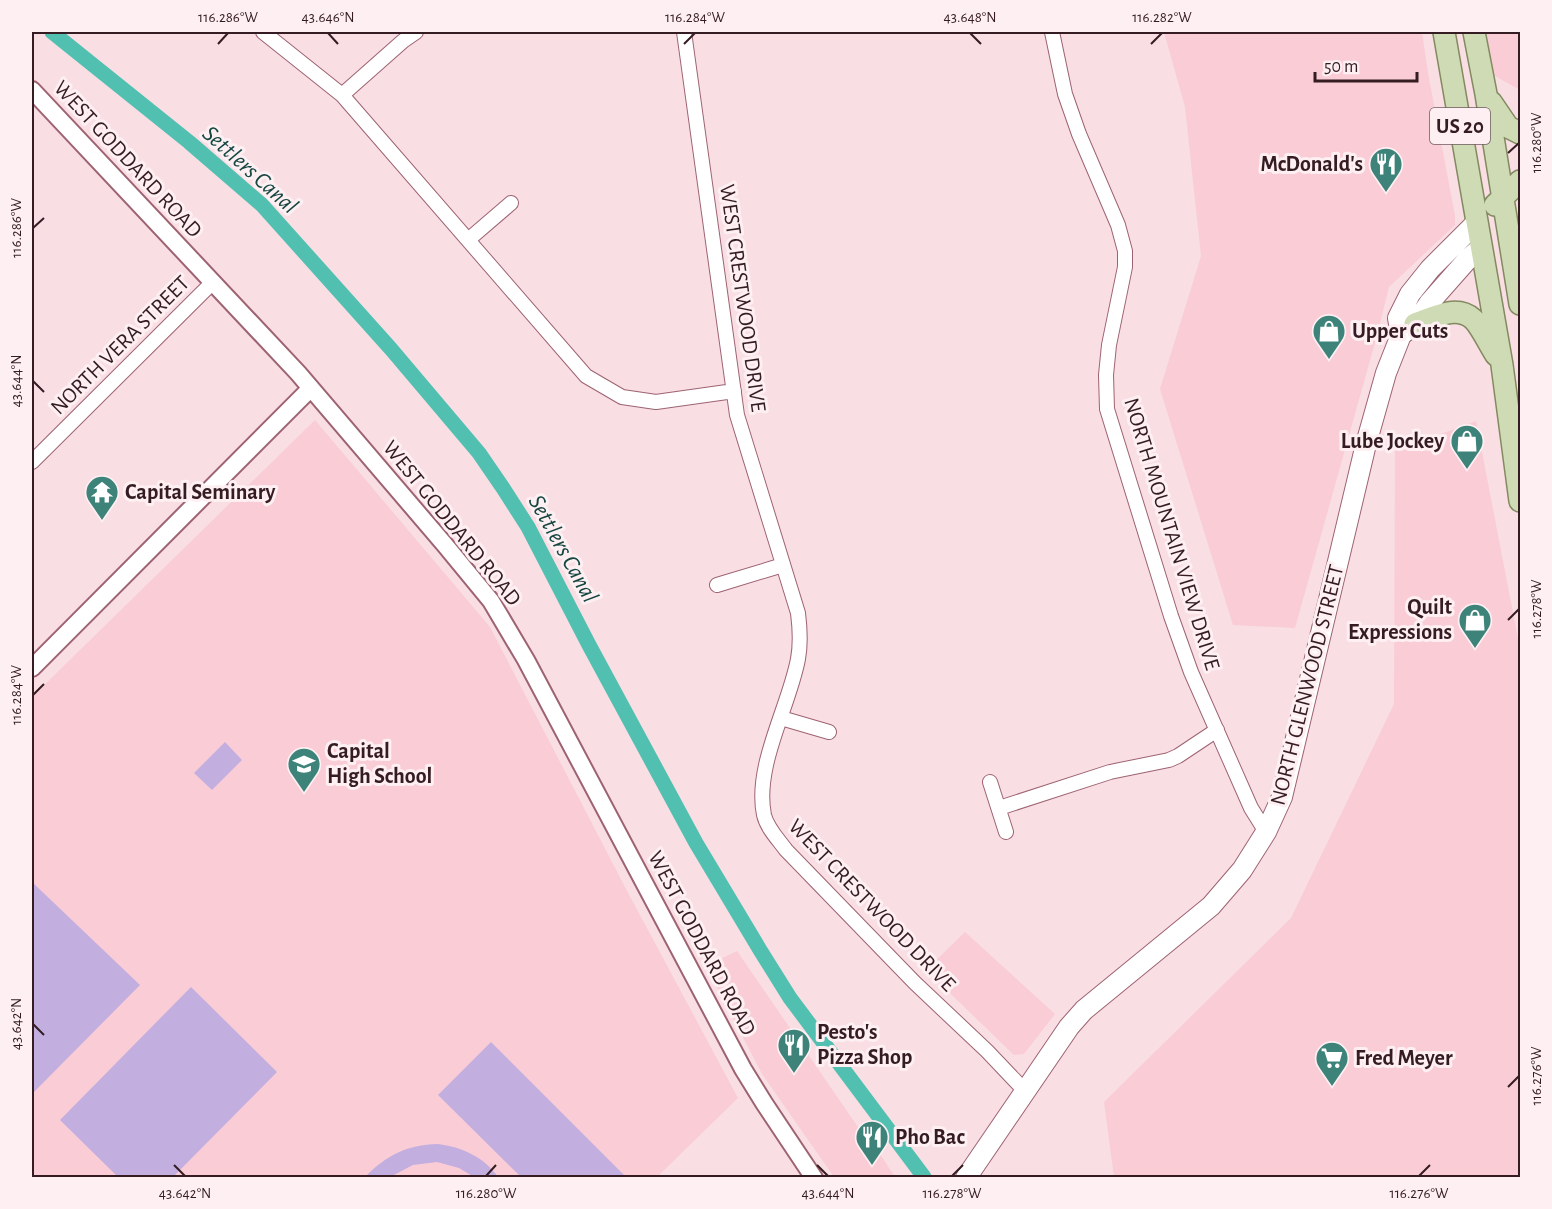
<svg xmlns="http://www.w3.org/2000/svg" width="1552" height="1209" font-family="'Alegreya Sans',sans-serif">
	<style>
		.built { fill: #f9ccd6 }
		.green { fill: #c2afdf }
		.lines { fill: none; stroke-linecap: round; stroke-linejoin: round }
		.canal { stroke: #51c0b1; stroke-width: 15 }
		.minor-casing { stroke: #9d6372; stroke-width: 16 }
		.tertiary-casing { stroke: #9d6372; stroke-width: 20 }
		.secondary-casing { stroke: #9d6372; stroke-width: 22 }
		.primary-casing { stroke: #838960; stroke-width: 24 }
		.minor { stroke: #fff; stroke-width: 14 }
		.tertiary { stroke: #fff; stroke-width: 16 }
		.secondary { stroke: #fff; stroke-width: 20 }
		.primary { stroke: #cedbb4; stroke-width: 21 }
		.ticks { fill: none; stroke: #341c22; stroke-width: 2 }
		.labels { text-anchor: middle; dominant-baseline: central; stroke-width: 6; stroke-linejoin: round; paint-order: stroke }
		.shield { fill: #fdeff2; stroke: #705b60; stroke-width: 1.5 }
		.shield-label { font-size: 21px; font-weight: bold; fill: #341c22 }
		.street-label { font-size: 22px; fill: #341c22; stroke: #fdeff2 }
		.poi-label { font-size: 22px; font-weight: bold; fill: #341c22; stroke: #fdeff2; text-anchor: start }
		.water-label { font-size: 24px; font-style: italic; fill: #154640; stroke: #fdeff2 }
		.neatline { fill: none; stroke: #341c22; stroke-width: 2 }
		.ticks-label { font-size: 15px; text-anchor: middle; fill: #341c22 }
	</style>
	<rect width="100%" height="100%" fill="#f9dee4"/>
	<path class="built" d="M1164 32H1422L1428 73 1455 216V225L1389 287 1376 339 1295 628 1233 625 1160 389 1201 256 1185 107Z
		M1485 32H1520V90L1493 75Z
		M315 420 490 627 626 889 738 1098 657 1177 32 1178V697Z
		M1476 421 1520 649V1177H1114L1104 1102 1291 918 1394 704 1395 451Z
		M965 932 1055 1014 1024 1054 1014 1055 926 970Z
		M737 951 862 1133 865 1131 895 1177H834L762 1074 706 966Z"/>
	<path class="green" d="M225 742 242 760 212 790 194 773Z
		M32 882 140 985 32 1094V881Z
		M191 987 277 1072 173 1177H118L60 1120Z
		M491 1042 626 1177H521L438 1095Z
		M438 1144C462 1147 484 1157 498 1177H474L459 1168 437 1162 413 1165 390 1177H365C387 1155 406 1145 438 1144Z"/>
	<g class="lines">
		<path class="canal" d="M52 32 189 142 262 205 391 349 479 453 503 488 528 527 589 645 696 843 760 950 790 998 924 1177"/>
		<defs>
			<path id="minor" d="M263 32 342 95 586 376 622 397 656 402 734 391
				M684 32 737 415 798 613C800 629 801 643 798 659 789 707 754 766 764 815 767 828 778 839 786 850L915 983 987 1051 1025 1091
				M1052 32 1065 94 1079 134 1118 225 1125 251V267L1109 345 1106 375 1107 409 1171 616 1191 672 1251 808 1266 832
				M342 95 403 41 416 32
				M468 240 511 203
				M32 462 213 282
				M717 585 783 565
				M781 718 829 732
				M990 782 1006 832
				M999 808 1110 772 1169 760 1178 756 1217 730"/>
			<path id="tertiary" d="M32 90 298 373 445 545 491 601 526 660 743 1069 764 1103 814 1178
				M32 668 311 388"/>
			<path id="secondary" d="M1401 335 1398 318 1410 294 1430 269 1477 222
				M966 1178 1069 1027 1084 1010 1211 906 1242 870 1266 832 1282 797 1366 444 1386 373 1401 335 1415 324 1430 302 1468 259 1481 248"/>
			<path id="primary" d="M1444 32 1502 365 1520 501
				M1474 32 1486 94 1520 304
				M1491 102 1508 127 1520 133
				M1495 205 1520 181
				M1415 324C1433 318 1456 304 1473 319 1480 325 1490 346 1496 355"/>
		</defs>
		<use href="#minor" class="minor-casing"/>
		<use href="#tertiary" class="tertiary-casing"/>
		<use href="#secondary" class="secondary-casing"/>
		<use href="#primary" class="primary-casing"/>
		<use href="#minor" class="minor"/>
		<use href="#tertiary" class="tertiary"/>
		<use href="#secondary" class="secondary"/>
		<use href="#primary" class="primary"/>
	</g>
	<path class="ticks" d="M328 33 338 44M970 33 981 44M218 44 228 33M684 44 695 33M1151 44 1162 33M1508 153 1519 143M33 228 44 218M33 381 44 392M1508 620 1519 609M33 695 44 684M33 1024 44 1035M1508 1087 1519 1076M174 1165 185 1176M817 1165 828 1176M486 1176 496 1165M952 1176 963 1165M1419 1176 1430 1165"/>
	<defs>
		<symbol id="restaurant-pin" viewBox="-11 -11 22 30"><path d="M0 17L-7.5 6A9.5 9.5 0 1 1 7.5 6Z" fill="#3d8379" stroke="#fdeff2"/><path d="M-5-6h1v4h1v-4h1v4h1v-4h1v5L-1.5 .5V6h-2V.5L-5-1ZM5-6V6H3V1.5H1.5Q1.5-4 5-6Z" fill="#fff"/></symbol>
		<symbol id="shop-pin" viewBox="-11 -11 22 30"><path d="M0 17L-7.5 6A9.5 9.5 0 1 1 7.5 6Z" fill="#3d8379" stroke="#fdeff2"/><path d="M-5-2.5h2.3a2.7 3.5 0 0 1 5.4 0H5L5.5 6h-11ZM-1.5-2.5h3a1.5 2.3 0 0 0-3 0Z" fill="#fff"/></symbol>
		<symbol id="temple-pin" viewBox="-11 -11 22 30"><path d="M0 17L-7.5 6A9.5 9.5 0 1 1 7.5 6Z" fill="#3d8379" stroke="#fdeff2"/><path d="M0-6L5-2H3V0L6.5 2.5H4V6H1.5V3h-3V6H-4V2.5H-6.5L-3 0V-2H-5Z" fill="#fff"/></symbol>
		<symbol id="school-pin" viewBox="-11 -11 22 30"><path d="M0 17L-7.5 6A9.5 9.5 0 1 1 7.5 6Z" fill="#3d8379" stroke="#fdeff2"/><path d="M0-5L7-2L0 1L-7-2ZM-4 1L0 2.5L4 1V4Q0 6-4 4Z" fill="#fff"/></symbol>
		<symbol id="supermarket-pin" viewBox="-11 -11 22 30"><path d="M0 17L-7.5 6A9.5 9.5 0 1 1 7.5 6Z" fill="#3d8379" stroke="#fdeff2"/><path d="M-6-5.5h2.5l.6 2H6L4.5 2H-2.5L-4.4-4H-6ZM-1.5 3.2a1.3 1.3 0 1 0 .1 0ZM3 3.2a1.3 1.3 0 1 0 .1 0Z" fill="#fff"/></symbol>
	</defs>
	<g fill-rule="evenodd">
		<use href="#restaurant-pin" x="1367" y="145" width="38" height="52"/>
		<use href="#shop-pin" x="1310" y="312" width="38" height="52"/>
		<use href="#shop-pin" x="1448" y="422" width="38" height="52"/>
		<use href="#temple-pin" x="83" y="473" width="38" height="52"/>
		<use href="#shop-pin" x="1456" y="601" width="38" height="52"/>
		<use href="#school-pin" x="285" y="745" width="38" height="52"/>
		<use href="#restaurant-pin" x="775" y="1026" width="38" height="52"/>
		<use href="#supermarket-pin" x="1313" y="1039" width="38" height="52"/>
		<use href="#restaurant-pin" x="853" y="1118" width="38" height="52"/>
	</g>
	<g class="labels">
		<rect class="shield" x="1430" y="108" width="60" height="36" rx="4.5"/>
		<g class="shield-label">
			<text x="1460" y="126">US 20</text>
		</g>
		<g class="street-label">
			<text transform="translate(128 159) rotate(47)">WEST GODDARD ROAD</text>
			<text transform="translate(743 298) rotate(82)">WEST CRESTWOOD DRIVE</text>
			<text transform="translate(120 345) rotate(-45)">NORTH VERA STREET</text>
			<text transform="translate(452 523) rotate(51)">WEST GODDARD ROAD</text>
			<text transform="translate(1172 534) rotate(73)">NORTH MOUNTAIN VIEW DRIVE</text>
			<text transform="translate(1307 685) rotate(-76)">NORTH GLENWOOD STREET</text>
			<text transform="translate(872 905) rotate(46)">WEST CRESTWOOD DRIVE</text>
			<text transform="translate(702 943) rotate(62)">WEST GODDARD ROAD</text>
		</g>
		<g class="poi-label">
			<text x="1363" y="164" text-anchor="end">McDonald's</text>
			<text x="1352" y="331">Upper Cuts</text>
			<text x="1444" y="441" text-anchor="end">Lube Jockey</text>
			<text x="125" y="492">Capital Seminary</text>
			<text x="1452" y="607" text-anchor="end">Quilt<tspan x="1452" dy="25">Expressions</tspan></text>
			<text x="327" y="751">Capital<tspan x="327" dy="25">High School</tspan></text>
			<text x="817" y="1032">Pesto's<tspan x="817" dy="25">Pizza Shop</tspan></text>
			<text x="1355" y="1058">Fred Meyer</text>
			<text x="895" y="1137">Pho Bac</text>
		</g>
		<g class="water-label">
			<text transform="translate(250 170) rotate(42)">Settlers Canal</text>
			<text transform="translate(563 549) rotate(61)">Settlers Canal</text>
		</g>
	</g>
	<rect width="1552" height="1209" fill="none" stroke="#fdeff2" stroke-width="66"/>
	<path d="M1315 72v9h102v-9" fill="none" stroke="#341c22" stroke-width="3"/>
	<text x="1324" y="72" font-size="18" fill="#341c22" stroke="#fdeff2" stroke-width="4.5" paint-order="stroke">50 m</text>
	<rect x="33" y="33" width="1486" height="1143" class="neatline"/>
	<g class="ticks-label">
		<text x="228" y="22">116.286°W</text>
		<text x="328" y="22">43.646°N</text>
		<text x="695" y="22">116.284°W</text>
		<text x="970" y="22">43.648°N</text>
		<text x="1162" y="22">116.282°W</text>
		<text transform="translate(1536 143) rotate(-90)" y="5">116.280°W</text>
		<text transform="translate(16 228) rotate(-90)" y="5">116.286°W</text>
		<text transform="translate(16 381) rotate(-90)" y="5">43.644°N</text>
		<text transform="translate(1536 609) rotate(-90)" y="5">116.278°W</text>
		<text transform="translate(16 695) rotate(-90)" y="5">116.284°W</text>
		<text transform="translate(16 1024) rotate(-90)" y="5">43.642°N</text>
		<text transform="translate(1536 1076) rotate(-90)" y="5">116.276°W</text>
		<text x="185" y="1198">43.642°N</text>
		<text x="486" y="1198">116.280°W</text>
		<text x="828" y="1198">43.644°N</text>
		<text x="952" y="1198">116.278°W</text>
		<text x="1419" y="1198">116.276°W</text>
	</g>
</svg>
